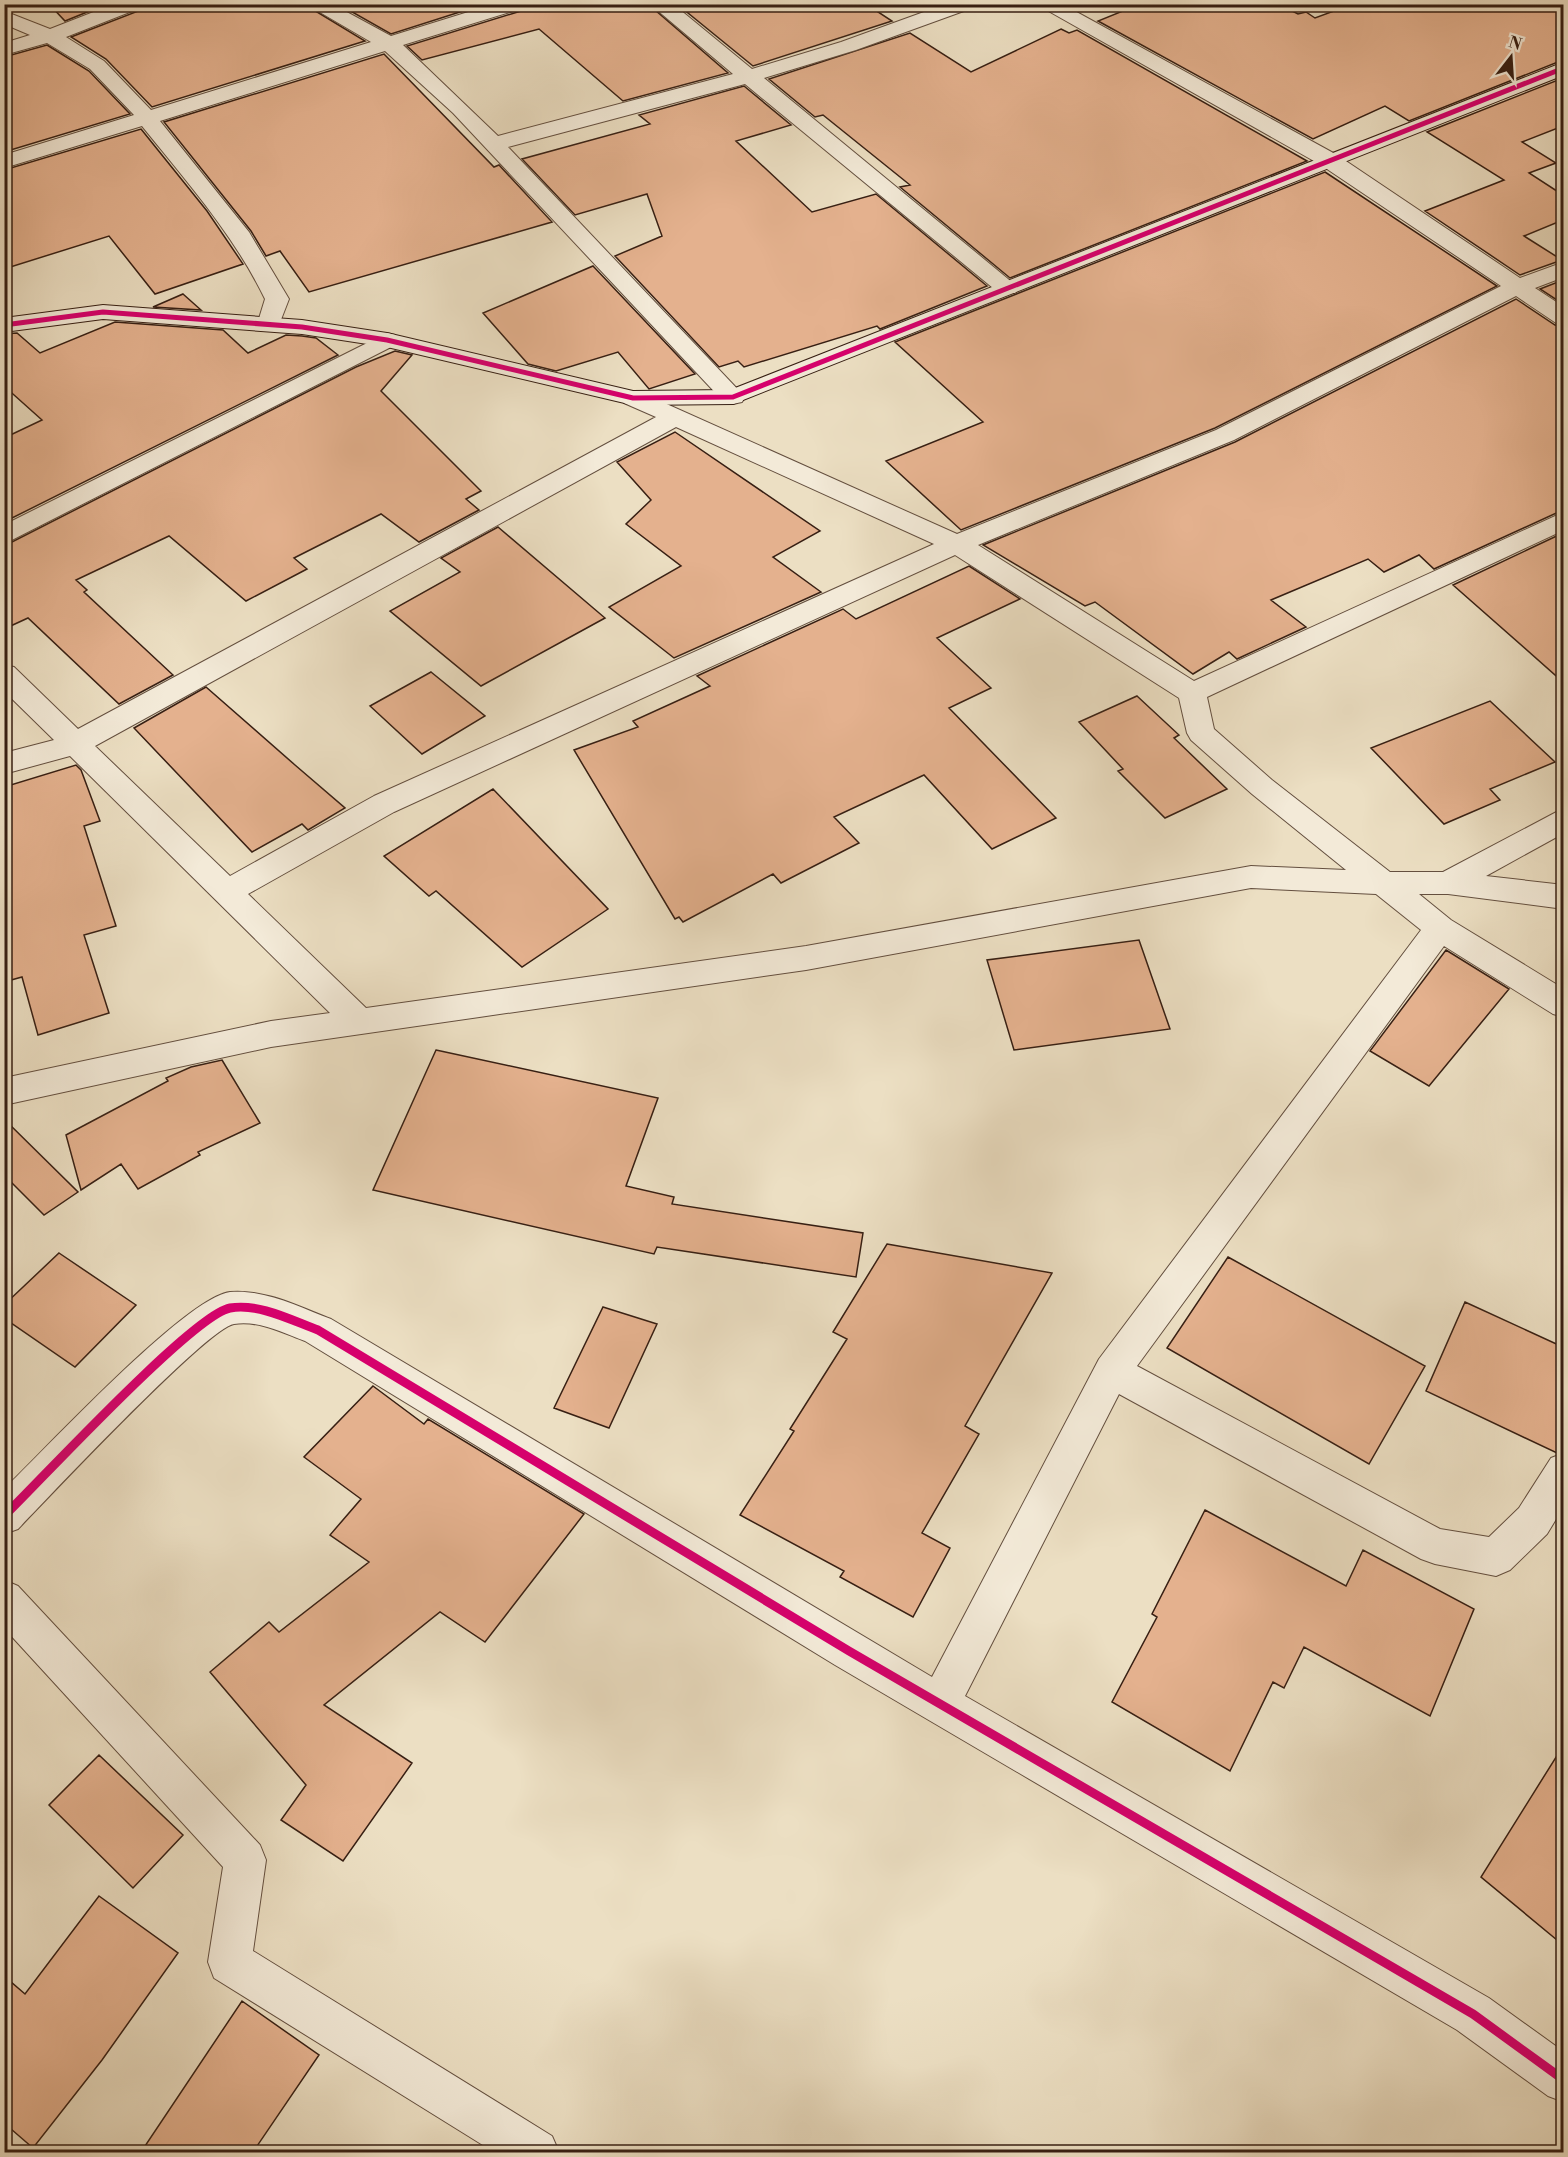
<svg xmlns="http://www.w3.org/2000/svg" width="1568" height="2157" font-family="'Libre Bodoni',serif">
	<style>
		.building { fill: #e4b18e; stroke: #371f13; stroke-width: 1.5 }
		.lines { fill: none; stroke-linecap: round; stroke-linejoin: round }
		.street-casing { stroke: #644f3f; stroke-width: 2 }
		.secondary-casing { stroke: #371f13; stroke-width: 2 }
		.street { fill: #f3ead8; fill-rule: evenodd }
		.secondary { fill: #f3ead8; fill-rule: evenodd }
		.cycleway-far1-casing { stroke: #f3ead8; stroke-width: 8 }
		.cycleway-casing { stroke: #f3ead8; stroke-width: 13 }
		.cycleway-far1 { stroke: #d6006c; stroke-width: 5 }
		.cycleway { stroke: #d6006c; stroke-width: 9 }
	</style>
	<rect width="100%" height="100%" fill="#ecdfc3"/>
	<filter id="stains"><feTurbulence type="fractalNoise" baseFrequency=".00333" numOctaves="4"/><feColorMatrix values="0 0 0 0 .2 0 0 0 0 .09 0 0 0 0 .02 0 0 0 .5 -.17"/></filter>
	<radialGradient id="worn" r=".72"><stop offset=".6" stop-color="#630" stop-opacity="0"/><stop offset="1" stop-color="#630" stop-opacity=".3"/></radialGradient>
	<path class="building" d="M49 4H107L65 21Z
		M145 4H304L365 41 152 107 106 59 71 37 141 10Z
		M338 4H485L391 34Z
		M528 4H648L728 73 623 101 539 29 422 60 407 46 524 10Z
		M677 4H866L892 21 753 66Z
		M1140 4H1278L1298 14 1306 12 1315 18 1353 4H1563V60L1409 121 1385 106 1313 139 1098 21Z
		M1061 29 1069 33 1077 30 1307 161 1010 278 900 187 910 185 823 115 815 117 769 79 910 33 971 72Z
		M47 45 89 71 130 114 4 152V57Z
		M384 54 494 167 499 165 552 222 309 292 280 251 266 256 251 231 164 122Z
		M1563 78V126L1522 142 1556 163 1529 173 1563 195V220L1524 236 1562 260 1520 275 1425 211 1504 180 1427 132Z
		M744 86 791 125 736 141 812 212 876 194 987 286 880 329 877 326 744 367 738 361 719 367 615 256 662 236 647 194 575 215 522 159 650 124 639 115Z
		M141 129 207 211 243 264 155 294 109 236 4 269V170Z
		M1325 172 1497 286 1215 428 961 530 886 461 983 422 895 342Z
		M593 266 695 374 649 389 618 352 556 371 528 364 483 313Z
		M1563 280V304L1540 289Z
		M183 294 201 310 153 307Z
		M1516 299 1555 325 1563 327V510L1434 569 1419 555 1384 572 1368 559 1271 600 1306 627 1237 659 1229 652 1193 674 1095 602 1085 606 983 545 1235 442Z
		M115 322 223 330 248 353 286 335 302 336 316 338 338 355 4 522V438L42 420 4 386V334L17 333 40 353Z
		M395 351 412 355 381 391 481 491 466 499 479 510 419 542 381 514 294 558 307 569 246 601 169 536 76 580 87 590 84 592 173 675 119 704 28 618 4 629V546L356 367Z
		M675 432 820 531 773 557 821 592 674 658 609 607 681 566 626 524 651 500 617 462Z
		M498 527 605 618 481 686 390 611 460 572 441 558Z
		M1563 533V682L1453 585Z
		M969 566 1020 599 937 638 991 688 949 708 1056 818 992 849 924 775 834 817 859 843 781 883 773 874 683 922 679 917 675 919 574 750 638 727 633 721 710 686 697 676 843 609 856 619Z
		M431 672 485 716 422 754 370 706Z
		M206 687 295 765 345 808 308 830 302 824 252 852 134 728Z
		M1137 696 1179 735 1174 738 1227 789 1165 818 1118 771 1123 769 1079 722Z
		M1490 701 1555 762 1490 789 1500 800 1444 824 1371 748Z
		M76 765 81 770 100 821 84 826 116 926 84 935 109 1013 38 1035 22 977 4 982V787Z
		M493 789 608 909 522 967 436 891 429 896 384 856Z
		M1139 940 1170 1029 1014 1050 987 960Z
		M1446 950 1509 989 1429 1086 1370 1051Z
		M436 1050 658 1098 626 1186 674 1197 672 1204 863 1233 856 1277 657 1247 654 1254 373 1190Z
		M222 1060 260 1123 198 1152 200 1155 138 1189 121 1164 81 1190 66 1135 168 1081 166 1078 191 1067Z
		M4 1119 78 1192 44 1215 4 1175Z
		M887 1244 1052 1273 965 1426 979 1434 922 1533 950 1548 913 1617 840 1577 844 1571 740 1515 794 1431 790 1429 847 1339 833 1332Z
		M59 1253 136 1305 75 1367 4 1318V1305Z
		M1228 1257 1425 1366 1369 1464 1167 1348Z
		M1465 1302 1563 1347V1451L1557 1453 1426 1391Z
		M603 1307 657 1324 609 1428 554 1408Z
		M373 1386 424 1424 428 1419 584 1514 485 1642 440 1612 324 1705 412 1763 343 1861 281 1820 306 1785 210 1672 269 1622 279 1632 369 1562 330 1535 361 1499 304 1457Z
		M1205 1510 1346 1586 1363 1550 1474 1609 1430 1716 1304 1647 1284 1688 1273 1682 1230 1771 1112 1702 1157 1617 1152 1614Z
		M1563 1746V1945L1481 1877Z
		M99 1755 183 1835 133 1888 49 1805Z
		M99 1896 178 1953 102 2060 33 2148 4 2123V1976L25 1994Z
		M242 2001 319 2055 253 2152H141Z"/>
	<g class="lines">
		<defs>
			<path id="street" d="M114 4H143L140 8 66 37 104 61 151 110 371 42 306 4H332L391 36 494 4H526L523 8 403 45 498 136 733 74 650 4H673L752 69 841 42 946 4H975L972 8 856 50 764 78 1019 288 1015 293H999L745 84 508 147 745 397 742 402 733 404 724 402 453 113 385 51 160 121 249 232 289 299 277 330H261L257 325 265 299C234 235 187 182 142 126L4 168V155L134 115 90 69 47 43 4 55V43L30 35 4 24V11L50 29Z
				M1036 4H1062L1337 155 1520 278 1564 262V277L1535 288 1564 307V325L1556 323 1516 296 1234 440 978 545 1194 681 1564 512V530L1207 697 1214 729 1272 780 1390 872H1443L1564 808V833L1486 876 1564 885V909L1448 894H1419L1451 920 1564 989V1017L1553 1014 1444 946 1137 1366 1440 1529 1489 1537 1519 1508 1551 1458 1564 1453V1506L1547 1534 1510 1570 1496 1576 1435 1564 1421 1559 1119 1394 965 1696 1489 1998 1564 2052V2102L1548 2096 1457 2030 835 1665 305 1341C283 1333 259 1320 234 1324 207 1328 48 1498 18 1529L4 1534V1489C43 1452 186 1297 230 1292 265 1289 299 1307 331 1319L932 1677 1099 1359 1421 930 1376 894 1251 888 806 970 271 1047 4 1105V1078L271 1021 330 1013 70 756 4 774V753L54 740 4 691V665L14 667 78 729 656 417 624 403 621 398 624 393 633 391 642 393 957 534 1216 430 1501 286 1321 165ZM676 427 934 544 374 796 230 876 95 746ZM955 555 1179 698 1187 733 1191 740 1252 794 1346 870 1251 866 806 946 366 1008 248 894 394 812Z
				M387 333 395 335 399 340 395 345 4 544V525Z
				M4 1580 18 1586 260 1845 266 1860 253 1951 552 2136 559 2152H494L214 1978 208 1962 223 1867 4 1628Z"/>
			<path id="secondary" d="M1564 62V75L733 404 633 405 387 347 302 334 103 319 4 332V318L103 305 302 320 387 333 633 391 730 390Z"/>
		</defs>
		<use href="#street" class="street-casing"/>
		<use href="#secondary" class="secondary-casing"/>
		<use href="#street" class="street"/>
		<use href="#secondary" class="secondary"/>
		<defs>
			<path id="cycleway-far1" d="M4 325 103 312 302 327 387 340 633 398 733 397 1564 68"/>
			<path id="cycleway" d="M4 1516C40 1481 193 1315 230 1308 259 1303 291 1320 318 1330L849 1651 1473 2014 1564 2080"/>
		</defs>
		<use href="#cycleway-far1" class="cycleway-far1-casing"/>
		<use href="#cycleway" class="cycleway-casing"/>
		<use href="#cycleway-far1" class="cycleway-far1"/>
		<use href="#cycleway" class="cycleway"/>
	</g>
	<rect width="1568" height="2157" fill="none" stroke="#ecdfc3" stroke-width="24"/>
	<rect x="6" y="6" width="1556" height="2145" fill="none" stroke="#371f13" stroke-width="3"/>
	<rect x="12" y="12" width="1544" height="2133" fill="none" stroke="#371f13" stroke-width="1.5"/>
	<g transform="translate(1511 57) rotate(17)" stroke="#f3ead8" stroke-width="4.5" paint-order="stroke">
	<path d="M0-4.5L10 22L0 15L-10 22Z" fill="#371f13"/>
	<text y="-9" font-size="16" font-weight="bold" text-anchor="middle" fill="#371f13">N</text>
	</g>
	<rect width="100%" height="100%" filter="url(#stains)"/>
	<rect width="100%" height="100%" fill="url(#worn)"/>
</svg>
